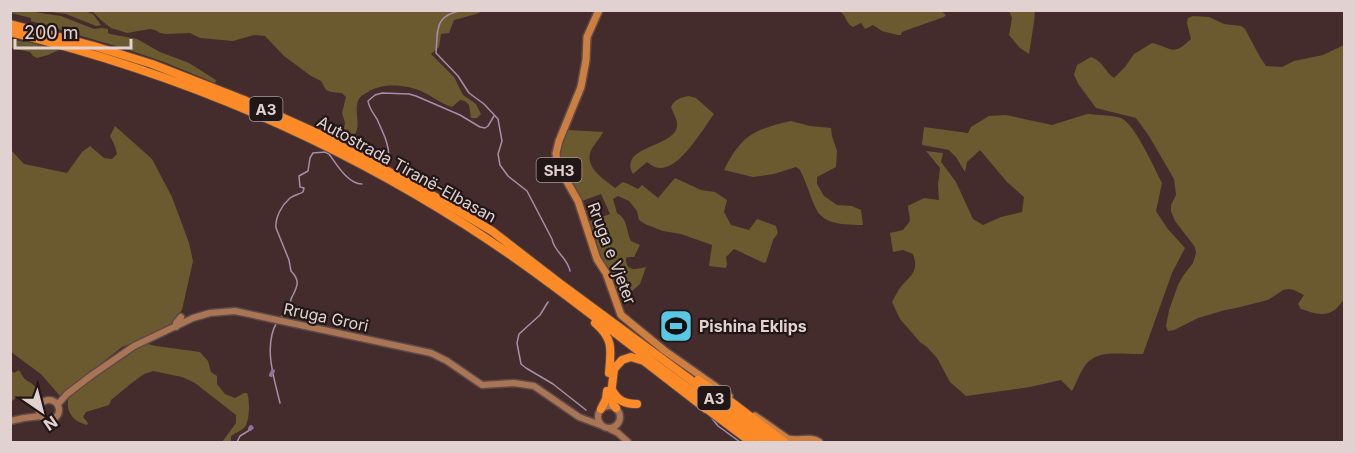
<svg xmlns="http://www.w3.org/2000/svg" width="1355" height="453" font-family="Inter,sans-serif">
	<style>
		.green { fill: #6b5a2f }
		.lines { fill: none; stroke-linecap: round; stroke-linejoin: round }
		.stream { stroke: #a68eaa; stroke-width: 1.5 }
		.canal { stroke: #8d7299; stroke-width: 4 }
		.secondary-casing { stroke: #5d4948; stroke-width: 9 }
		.primary-casing { stroke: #5d4948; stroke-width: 10 }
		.motorway-casing { stroke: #5d4948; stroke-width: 10 }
		.secondary { stroke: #a97555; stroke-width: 6 }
		.primary { stroke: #cd7e41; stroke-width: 7 }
		.motorway { stroke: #fc8b27; stroke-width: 8 }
		.labels { text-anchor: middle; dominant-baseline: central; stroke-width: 4.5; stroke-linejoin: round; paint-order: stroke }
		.shield { fill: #221717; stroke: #a89998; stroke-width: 1.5 }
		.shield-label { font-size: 15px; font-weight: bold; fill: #e1d1d0 }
		.street-label { font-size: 16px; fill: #e1d1d0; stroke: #221717 }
		.poi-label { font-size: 16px; font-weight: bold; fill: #e1d1d0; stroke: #221717; text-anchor: start }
	</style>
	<rect width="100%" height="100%" fill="#432c2b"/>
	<path class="green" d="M10 11H28L61 16 94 29 102 28 108 29V33L110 34 137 39 160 52 189 63 216 80 215 83 164 62 129 50 31 21V18L11 13Z
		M44 11H84L93 14 101 25 96 26 66 14Z
		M92 11H483L476 14 454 20 449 33 441 34 439 47 431 54 454 77 463 95 476 104 481 114 477 118H471L469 105 465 101 460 100 452 107C441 104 434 97 423 92 408 85 383 82 368 92 364 94 359 97 358 101 354 112 361 124 355 134L349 133 344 129 345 123 342 113 346 97 342 93 331 92 326 90 321 81 311 76 284 56 265 36 254 35 233 41 200 38 190 33 166 34 160 33 155 30 150 29 127 33 111 28 102 21Z
		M941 11 946 15 944 17 910 29 902 32 901 35H898L882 31 873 25 865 29 861 23 853 27C846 24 846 14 839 11Z
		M1009 11H1035L1034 22 1029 54 1020 48 1009 35 1012 18Z
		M1193 16 1209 17 1224 24 1241 26 1245 29 1260 57 1266 66 1282 67 1294 61 1323 55 1344 45V299C1332 319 1318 315 1301 309L1298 304 1304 295 1294 290 1289 289 1283 290 1268 300 1236 308 1225 310 1198 318 1174 330 1168 331 1166 326 1169 310 1178 285 1183 276 1193 263 1196 253 1195 247 1175 221 1171 211V205L1176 195 1174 179 1149 136 1136 118 1096 108 1079 85 1074 75 1077 65 1091 57C1103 61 1105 72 1114 78L1125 67 1134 54 1152 43C1173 48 1172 57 1191 39L1187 23 1188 18Z
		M11 39 24 42 25 41 59 50 48 55 37 58 33 56 30 52 11 48Z
		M688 96 696 98 714 114C703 129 680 169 660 168 655 168 651 165 647 162L633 174C617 146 676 147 677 126 678 120 673 113 671 107 675 99 680 98 688 96Z
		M1087 114C1098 115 1111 115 1121 118 1135 124 1154 168 1162 183L1156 211 1167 228 1185 248 1172 273 1143 354C1126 355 1101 349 1088 362 1082 367 1076 384 1072 391L1061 380 1030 387 966 396 950 382 937 358 927 347 920 342 900 319 892 302C894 298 897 293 899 289 909 276 920 273 913 254L903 250 893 252 890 233 903 230 910 221 908 206 924 198 939 200 938 186 940 168 926 151 943 153 941 162 956 182 973 219 983 225 1001 217 1022 212 1024 197 1007 182 980 150 967 162 965 172 956 157 949 150 922 145 924 127 968 133 971 127 989 116 1006 115 1052 125Z
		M791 121 810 126 831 128 832 136 837 151 836 167 817 177V184L824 196 837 205 852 206 861 210 863 225C809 225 820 211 800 170L796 167 774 174 753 177 724 170C742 135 753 130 791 121Z
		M115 126 152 159 172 197 189 243 193 261 182 310 170 325 151 336 122 347 60 396 41 374 11 352 10 149 24 164 67 173 82 152 90 146 104 158 112 159 117 154 115 146 110 136Z
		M568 130 603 132C600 139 592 146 590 153 586 169 605 180 615 188L623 182 628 184 638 189 642 185 658 198 675 178 701 190 715 192 727 200 724 212 731 225 749 230 757 219 776 226 778 233 773 240 766 262 764 263 734 249 726 257 727 265 726 268 709 266 712 245 681 234 663 231 645 224 639 220 637 211 629 201 618 196 613 199 617 213C628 219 626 231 631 241L640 245 634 257H628L626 258C626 273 636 269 646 267L640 284 622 300 599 255 588 222 610 214 601 194 582 201 577 190 559 161 560 147Z
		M148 344 156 346 200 352 208 361 211 372 217 376V384L225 394 235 398 244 393H247C250 400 250 422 244 428 241 431 235 433 231 436V442H222L236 423V415L195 383 182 377 153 371 144 374 133 382 111 400 109 405 86 412 83 417 88 423 87 425C74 422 64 411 69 397L100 374 125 353Z
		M11 370 14 373 19 370C21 373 22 375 23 377 29 384 35 382 38 393L37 395 29 399 17 397 11 402Z"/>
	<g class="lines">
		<path class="stream" d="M464 10C434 15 438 28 436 53L458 76 469 93 484 104 498 119 502 141 498 154 500 165 508 176 527 191 552 239C554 252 568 258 570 271
			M389 157C389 143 382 131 377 119 373 113 369 108 368 101L375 95 382 93 409 94 416 96 460 115 480 127 485 128 488 126 494 116
			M548 302 540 315 519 334 517 343 521 364 526 368 553 384 586 410
			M280 318C283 315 288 311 289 307 291 304 290 300 292 297 297 287 301 281 291 271L289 260 276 228C275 217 282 205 290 198 294 195 300 194 303 192L304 188 300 187 299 176 308 171 310 158 313 153 325 152 329 154C337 165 348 184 362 184
			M277 322C263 346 274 378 280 403
			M710 416 718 426 740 442
			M237 442 240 436 253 428"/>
		<path class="canal" d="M271 375 273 371
			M250 429 251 427"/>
		<defs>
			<path id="secondary" d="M176 327V323L181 317
				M39 410a10 10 0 1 1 20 0a10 10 0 1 1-20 0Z
				M58 404 67 394 92 375 134 346 193 318 210 313 235 311 431 353 447 361 482 385 514 383 534 386 579 417 603 426
				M598 417a11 11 0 1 1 22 0a11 11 0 1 1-22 0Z
				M10 421 24 418 41 416
				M610 429 618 433 628 442"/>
			<path id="primary" d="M599 10 587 37 586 60 581 87 559 141 556 153 557 164 578 201 597 259 606 273 621 315 665 351 729 396
				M755 416 788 439C799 442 809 436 819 442"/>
			<path id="motorway" d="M10 24 94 46 152 64 244 100 319 134 432 195 492 231 558 282 775 442
				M10 32C171 71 324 135 464 224 530 266 592 315 654 363 690 390 727 416 764 442
				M595 323C614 339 611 350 609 373
				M698 380 730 401 784 442
				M612 390C618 401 625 404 637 404
				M703 406 751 442
				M616 408 613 404 611 395 614 369 622 360 631 357 644 361 706 409
				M601 409 606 399 607 391"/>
		</defs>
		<use href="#secondary" class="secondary-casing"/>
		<use href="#primary" class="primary-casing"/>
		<use href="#motorway" class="motorway-casing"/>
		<use href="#secondary" class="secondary"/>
		<use href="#primary" class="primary"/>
		<use href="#motorway" class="motorway"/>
	</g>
	<defs>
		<symbol id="stadium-square" viewBox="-11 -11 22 22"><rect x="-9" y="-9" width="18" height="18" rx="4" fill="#59c8e4" stroke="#221717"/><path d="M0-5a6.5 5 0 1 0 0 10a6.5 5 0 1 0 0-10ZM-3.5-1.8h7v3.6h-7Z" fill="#111"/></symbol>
	</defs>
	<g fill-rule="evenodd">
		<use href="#stadium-square" x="657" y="307" width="38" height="38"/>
	</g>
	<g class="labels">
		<g class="shield">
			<rect x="249.5" y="97" width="33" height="24" rx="4.5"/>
			<rect x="536.5" y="158" width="45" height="24" rx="4.5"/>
			<rect x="697.5" y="386" width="33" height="24" rx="4.5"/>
		</g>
		<g class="shield-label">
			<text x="266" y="109">A3</text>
			<text x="559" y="170">SH3</text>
			<text x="714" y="398">A3</text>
		</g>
		<g class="street-label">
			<text transform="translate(407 169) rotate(29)">Autostrada Tiranë-Elbasan</text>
			<text transform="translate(612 253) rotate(69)">Rruga e Vjeter</text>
			<text transform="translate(326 317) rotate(12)">Rruga Grori</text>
		</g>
		<g class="poi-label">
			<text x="699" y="326">Pishina Eklips</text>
		</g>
	</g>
	<rect width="1355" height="453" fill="none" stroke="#e1d1d0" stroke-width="24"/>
	<g transform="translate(42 411) rotate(145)" stroke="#221717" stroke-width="4.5" paint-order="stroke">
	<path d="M0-4.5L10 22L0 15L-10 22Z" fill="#e1d1d0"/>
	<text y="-9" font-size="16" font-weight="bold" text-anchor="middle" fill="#e1d1d0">N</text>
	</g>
	<path d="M15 39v9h116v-9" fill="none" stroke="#e1d1d0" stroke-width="3"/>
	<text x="24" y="39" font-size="18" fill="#e1d1d0" stroke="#221717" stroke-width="4.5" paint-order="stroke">200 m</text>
</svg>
